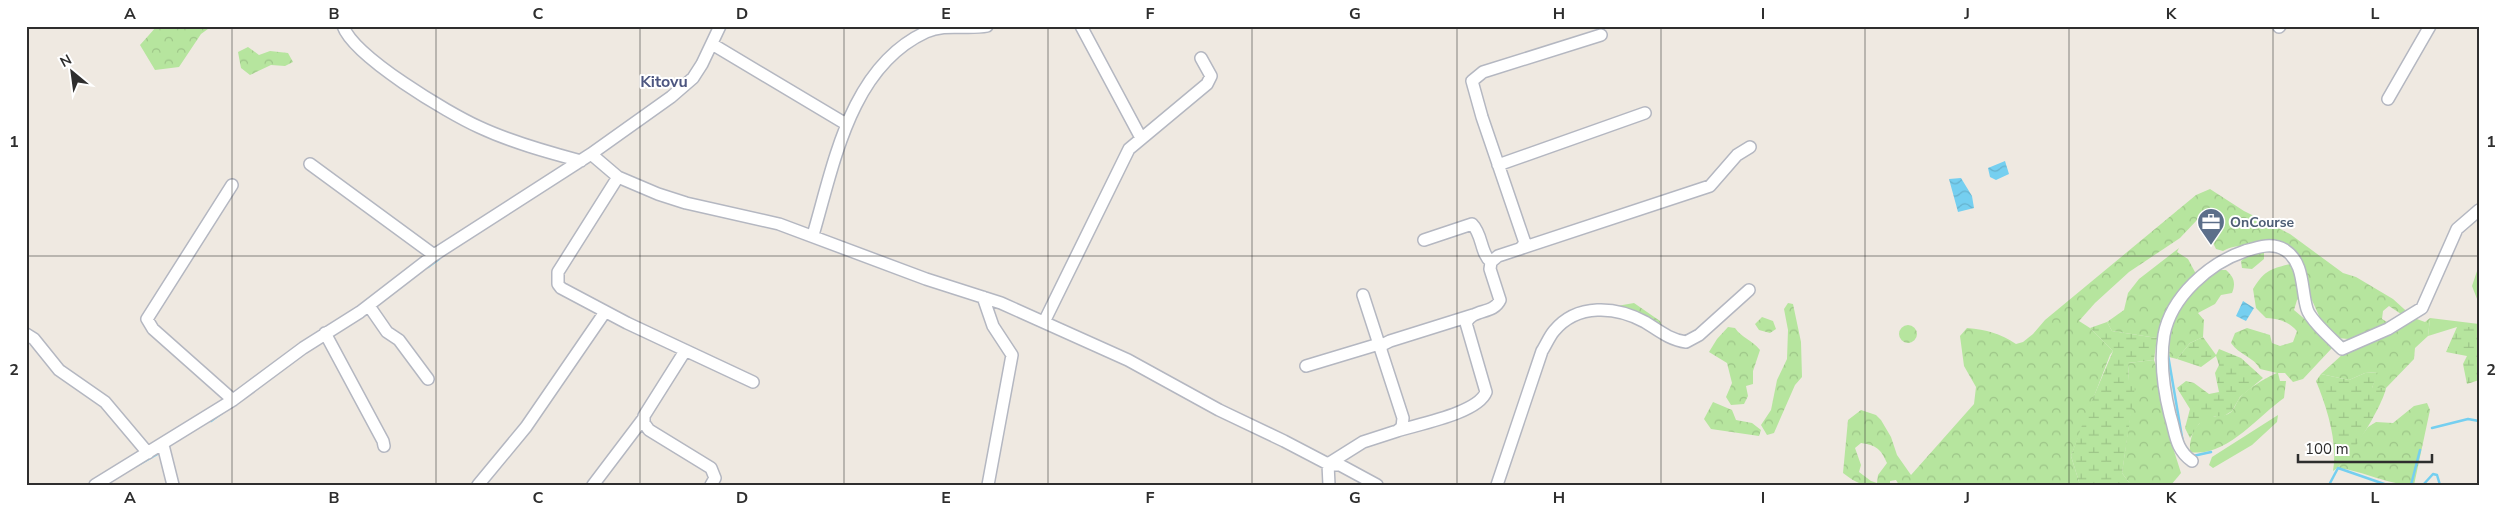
<svg xmlns="http://www.w3.org/2000/svg" width="2505" height="511" font-family="'Nunito Sans',sans-serif">
	<style>
		.grass { fill: #b6e59e }
		.forest { fill: url(#forest-crowns); fill-rule: evenodd }
		.wetland { fill: url(#wetland-marsh) }
		.water { fill: url(#water-waves) }
		.lines { fill: none; stroke-linecap: round; stroke-linejoin: round }
		.stream { stroke: #75cff0; stroke-width: 2.5 }
		.minor-casing { stroke: #b4b7c1; stroke-width: 14 }
		.minor { stroke: #fff; stroke-width: 11 }
		.grid { fill: none; stroke: #2e2e2e; stroke-width: 1; stroke-opacity: 0.55 }
		.labels { text-anchor: middle; dominant-baseline: central; stroke-width: 4; stroke-linejoin: round; paint-order: stroke }
		.service-label { font-size: 14px; font-weight: bold; fill: #4e5e75; stroke: #fff; text-anchor: start }
		.quarter-label { font-size: 16px; font-weight: bold; fill: #4d5680; stroke: #fff }
		.neatline { fill: none; stroke: #2e2e2e; stroke-width: 2 }
		.grid-label { font-size: 16px; text-anchor: middle; font-weight: bold; fill: #2e2e2e }
	</style>
	<defs>
		<pattern id="forest-crowns" width="20" height="18" patternUnits="userSpaceOnUse" patternTransform="scale(1.25)"><rect width="20" height="18" fill="#b6e59e"/><path d="M2 6a3 3 0 1 1 6 0M12 15a3 3 0 1 1 6 0" fill="none" stroke="#9dc588"/></pattern>
		<pattern id="wetland-marsh" width="20" height="14" patternUnits="userSpaceOnUse" patternTransform="scale(1.25)"><rect width="20" height="14" fill="#b6e59e"/><path d="M1 5h8M5 5V1M11 12h8M15 12V8" fill="none" stroke="#9dc588"/></pattern>
		<pattern id="water-waves" width="16" height="10" patternUnits="userSpaceOnUse" patternTransform="scale(1.25)"><rect width="16" height="10" fill="#75cff0"/><path d="M0 5q4-4 8 0t8 0" fill="none" stroke="#66b2ce"/></pattern>
	</defs>
	<rect width="100%" height="100%" fill="#efe9e1"/>
	<path class="grass" d="M2478 268 2479 267V304L2472 286Z
		M2430 318 2479 324V327H2457L2428 336Z
		M2278 415 2277 422 2252 445 2213 468 2209 465 2212 457Z"/>
	<path class="forest" d="M157 26H212L201 34 179 67 155 70 140 45Z
		M248 47 259 55 270 51 288 53 293 62 285 66 271 65 250 75 241 68 238 52Z
		M2210 189 2244 211 2290 234 2343 273 2356 277 2393 299 2414 318 2425 322 2430 318 2428 336 2415 348 2414 359 2386 388H2372L2377 372 2365 373 2349 380 2321 374 2343 354 2369 341 2338 338 2320 318 2289 249C2272 247 2237 241 2223 251L2216 249 2209 235V226L2202 219 2197 220 2180 238 2129 272 2095 303 2079 321 2090 328 2113 351 2110 355 2071 456 2080 485H1899L1896 480 1890 481V485C1867 485 1862 488 1843 473L1848 420 1861 410 1876 415 1881 420 1891 437 1897 455 1911 475 1974 404 1976 387 1964 366 1960 336 1967 328C1987 330 2000 333 2016 344L2023 342 2033 334 2045 320 2196 195ZM2389 306 2404 316 2390 324 2382 319 2383 311ZM1861 443C1876 445 1881 449 1887 463L1878 475 1877 483 1871 481 1859 472 1861 465 1855 448Z
		M2179 248 2177 252 2188 259 2196 274 2173 302 2157 338 2112 331 2107 322 2124 310 2128 293 2139 279Z
		M2264 251V259L2252 269 2242 268 2241 261 2250 254Z
		M2290 264 2296 270 2303 296 2297 300 2294 310 2327 338 2332 348 2303 379 2293 382 2285 373H2278L2280 381H2286L2284 398C2257 417 2226 458 2190 452 2189 435 2197 418 2217 416 2223 415 2226 416 2231 412 2235 408 2236 403 2239 399 2245 390 2267 377 2277 373L2260 369C2254 357 2239 355 2231 343L2235 333 2247 328 2270 335 2272 343 2280 346 2293 342 2297 331C2288 321 2279 319 2266 318L2256 308 2253 289C2264 271 2270 269 2290 264Z
		M2220 268V270H2226C2234 277 2236 283 2232 293L2221 295 2215 304 2198 313 2204 320 2203 337 2190 343 2177 359 2169 357C2170 347 2168 333 2172 323 2179 299 2202 282 2220 268Z
		M1634 303 1660 321 1663 328 1617 306Z
		M1788 303 1793 304 1801 342 1802 377 1795 385 1774 433 1767 435 1761 425 1771 410 1777 380 1787 359 1788 330 1784 309Z
		M1762 317 1773 321 1776 329 1770 333 1759 330 1755 324Z
		M1899 334a9 9 0 1 1 18 0a9 9 0 1 1-18 0Z
		M1728 327 1735 328C1742 338 1752 340 1760 350L1753 371V384L1746 386 1748 396 1744 404 1731 405 1726 397 1732 383 1727 363 1709 352 1717 339Z
		M2154 360 2160 377 2169 435 2181 473 2171 485H2131L2122 473 2135 381 2129 382 2128 363Z
		M1713 402 1732 410 1736 420 1752 423 1761 430 1759 436 1711 429 1704 419Z
		M2427 403 2430 410 2414 485C2388 485 2364 471 2338 468L2368 427 2376 422 2393 423 2414 406Z"/>
	<path class="wetland" d="M2107 322 2112 331 2157 338 2154 360 2128 363 2129 381 2136 380 2122 473 2131 485H2080L2071 456 2085 417 2113 351 2090 328Z
		M2457 327H2479V380L2467 384 2463 364 2467 356 2446 352Z
		M2203 337 2216 355 2219 349 2241 358 2263 378 2240 397 2232 411 2224 416H2215L2199 424 2190 438 2185 428 2190 409 2177 388 2186 381 2194 383 2209 394 2219 392 2215 373 2219 365 2216 356 2201 367 2177 359 2190 343Z
		M2378 372 2372 388H2386C2383 405 2348 464 2333 471 2338 442 2327 408 2316 381L2321 374 2349 380 2365 373Z"/>
	<path class="water" d="M2005 161 2009 174 1996 180 1990 177 1988 168Z
		M1961 178 1972 196 1974 208 1958 212 1949 179Z
		M2243 301 2254 308 2246 321 2236 316Z"/>
	<g class="lines">
		<path class="stream" d="M428 267 439 259
			M2168 355 2183 443
			M211 421 222 413
			M2432 428 2468 419 2479 421
			M2193 456 2211 452
			M138 465 161 452
			M2329 485 2338 468 2387 485
			M2411 485 2420 450
			M2423 485 2433 474 2437 475 2440 485"/>
		<defs>
			<path id="minor" d="M343 26C354 57 448 113 479 127 511 142 547 152 581 161
				M1081 26 1141 138
				M2279 27 2280 26
				M712 44 846 124
				M2388 99 2430 26
				M591 154 618 177 658 194 686 203 779 224 926 279 1001 303 1128 360 1219 410 1284 441 1328 464 1340 465 1377 485
				M310 164 434 255
				M1498 165 1645 113
				M618 177 558 272V284L561 288 627 323 753 382
				M232 185 147 319 153 329 233 400
				M813 235C834 164 850 67 926 32 945 23 967 30 987 26
				M1424 240 1472 224C1483 235 1480 253 1491 262
				M1520 249 1525 243 1482 117 1472 81 1483 72 1601 35
				M983 297 993 326 1012 355 988 485
				M369 306 387 332 399 340 428 379
				M1044 322 1129 149 1207 84 1211 76 1201 58
				M325 333 383 441 384 446
				M26 334 34 339 59 370 105 402 148 453
				M1381 350 1382 345 1390 341 1473 315
				M685 351 644 416V423L649 430 711 468 715 478 711 485
				M1306 366 1379 344
				M1397 431C1419 424 1478 413 1486 392L1466 323C1473 308 1493 315 1500 300L1490 269 1491 262 1498 256 1710 186 1737 155 1750 147
				M163 445 173 485
				M2192 461C2175 449 2176 434 2170 415 2164 391 2160 360 2164 335 2171 297 2209 263 2245 251 2258 247 2272 242 2285 250 2305 263 2301 290 2307 309 2310 320 2333 340 2342 349L2388 329 2422 308 2457 229 2479 210
				M95 485 233 400 303 348 360 312 434 255 591 154 671 97 693 78 702 64 720 26
				M478 485 526 427 605 312
				M593 485 643 419
				M1329 485 1328 464 1363 442 1397 431 1402 427 1403 418 1363 295
				M1497 485 1542 351C1546 345 1549 337 1554 331 1577 303 1616 306 1645 322 1658 330 1670 340 1686 342L1699 335 1749 290"/>
		</defs>
		<use href="#minor" class="minor-casing"/>
		<use href="#minor" class="minor"/>
	</g>
	<path class="grid" d="M232 26V485M436 26V485M640 26V485M844 26V485M1048 26V485M1252 26V485M1457 26V485M1661 26V485M1865 26V485M2069 26V485M2273 26V485M26 256H2479"/>
	<defs>
		<symbol id="office-pin" viewBox="-11 -11 22 30"><path d="M0 17L-7.5 6A9.5 9.5 0 1 1 7.5 6Z" fill="#5c6f8a" stroke="#fff"/><path d="M-6-3h4V-5.5h4V-3h4V5H-6ZM-1-4.5V-3h2v-1.5ZM-6 0V1H6V0Z" fill="#fff"/></symbol>
	</defs>
	<g fill-rule="evenodd">
		<use href="#office-pin" x="2195" y="206" width="32" height="43"/>
	</g>
	<g class="labels">
		<g class="service-label">
			<text x="2230" y="222">OnCourse</text>
		</g>
		<g class="quarter-label">
			<text x="664" y="82">Kitovu</text>
		</g>
	</g>
	<rect width="2505" height="511" fill="none" stroke="#ffffff" stroke-width="55"/>
	<g transform="translate(72 72) rotate(331)" stroke="#ffffff" stroke-width="4" paint-order="stroke">
	<path d="M0-4L9 19L0 12L-9 19Z" fill="#2e2e2e"/>
	<text y="-8" font-size="14" font-weight="bold" text-anchor="middle" fill="#2e2e2e">N</text>
	</g>
	<path d="M2298 454v8h134v-8" fill="none" stroke="#2e2e2e" stroke-width="2.5"/>
	<text x="2305" y="454" font-size="15" fill="#2e2e2e" stroke="#ffffff" stroke-width="4" paint-order="stroke">100 m</text>
	<rect x="28" y="28" width="2450" height="456" class="neatline"/>
	<g class="grid-label">
		<text x="130" y="19">A</text>
		<text x="334" y="19">B</text>
		<text x="538" y="19">C</text>
		<text x="742" y="19">D</text>
		<text x="946" y="19">E</text>
		<text x="1150" y="19">F</text>
		<text x="1355" y="19">G</text>
		<text x="1559" y="19">H</text>
		<text x="1763" y="19">I</text>
		<text x="1967" y="19">J</text>
		<text x="2171" y="19">K</text>
		<text x="2375" y="19">L</text>
		<text x="14" y="147">1</text>
		<text x="2491" y="147">1</text>
		<text x="14" y="375">2</text>
		<text x="2491" y="375">2</text>
		<text x="130" y="503">A</text>
		<text x="334" y="503">B</text>
		<text x="538" y="503">C</text>
		<text x="742" y="503">D</text>
		<text x="946" y="503">E</text>
		<text x="1150" y="503">F</text>
		<text x="1355" y="503">G</text>
		<text x="1559" y="503">H</text>
		<text x="1763" y="503">I</text>
		<text x="1967" y="503">J</text>
		<text x="2171" y="503">K</text>
		<text x="2375" y="503">L</text>
	</g>
</svg>
